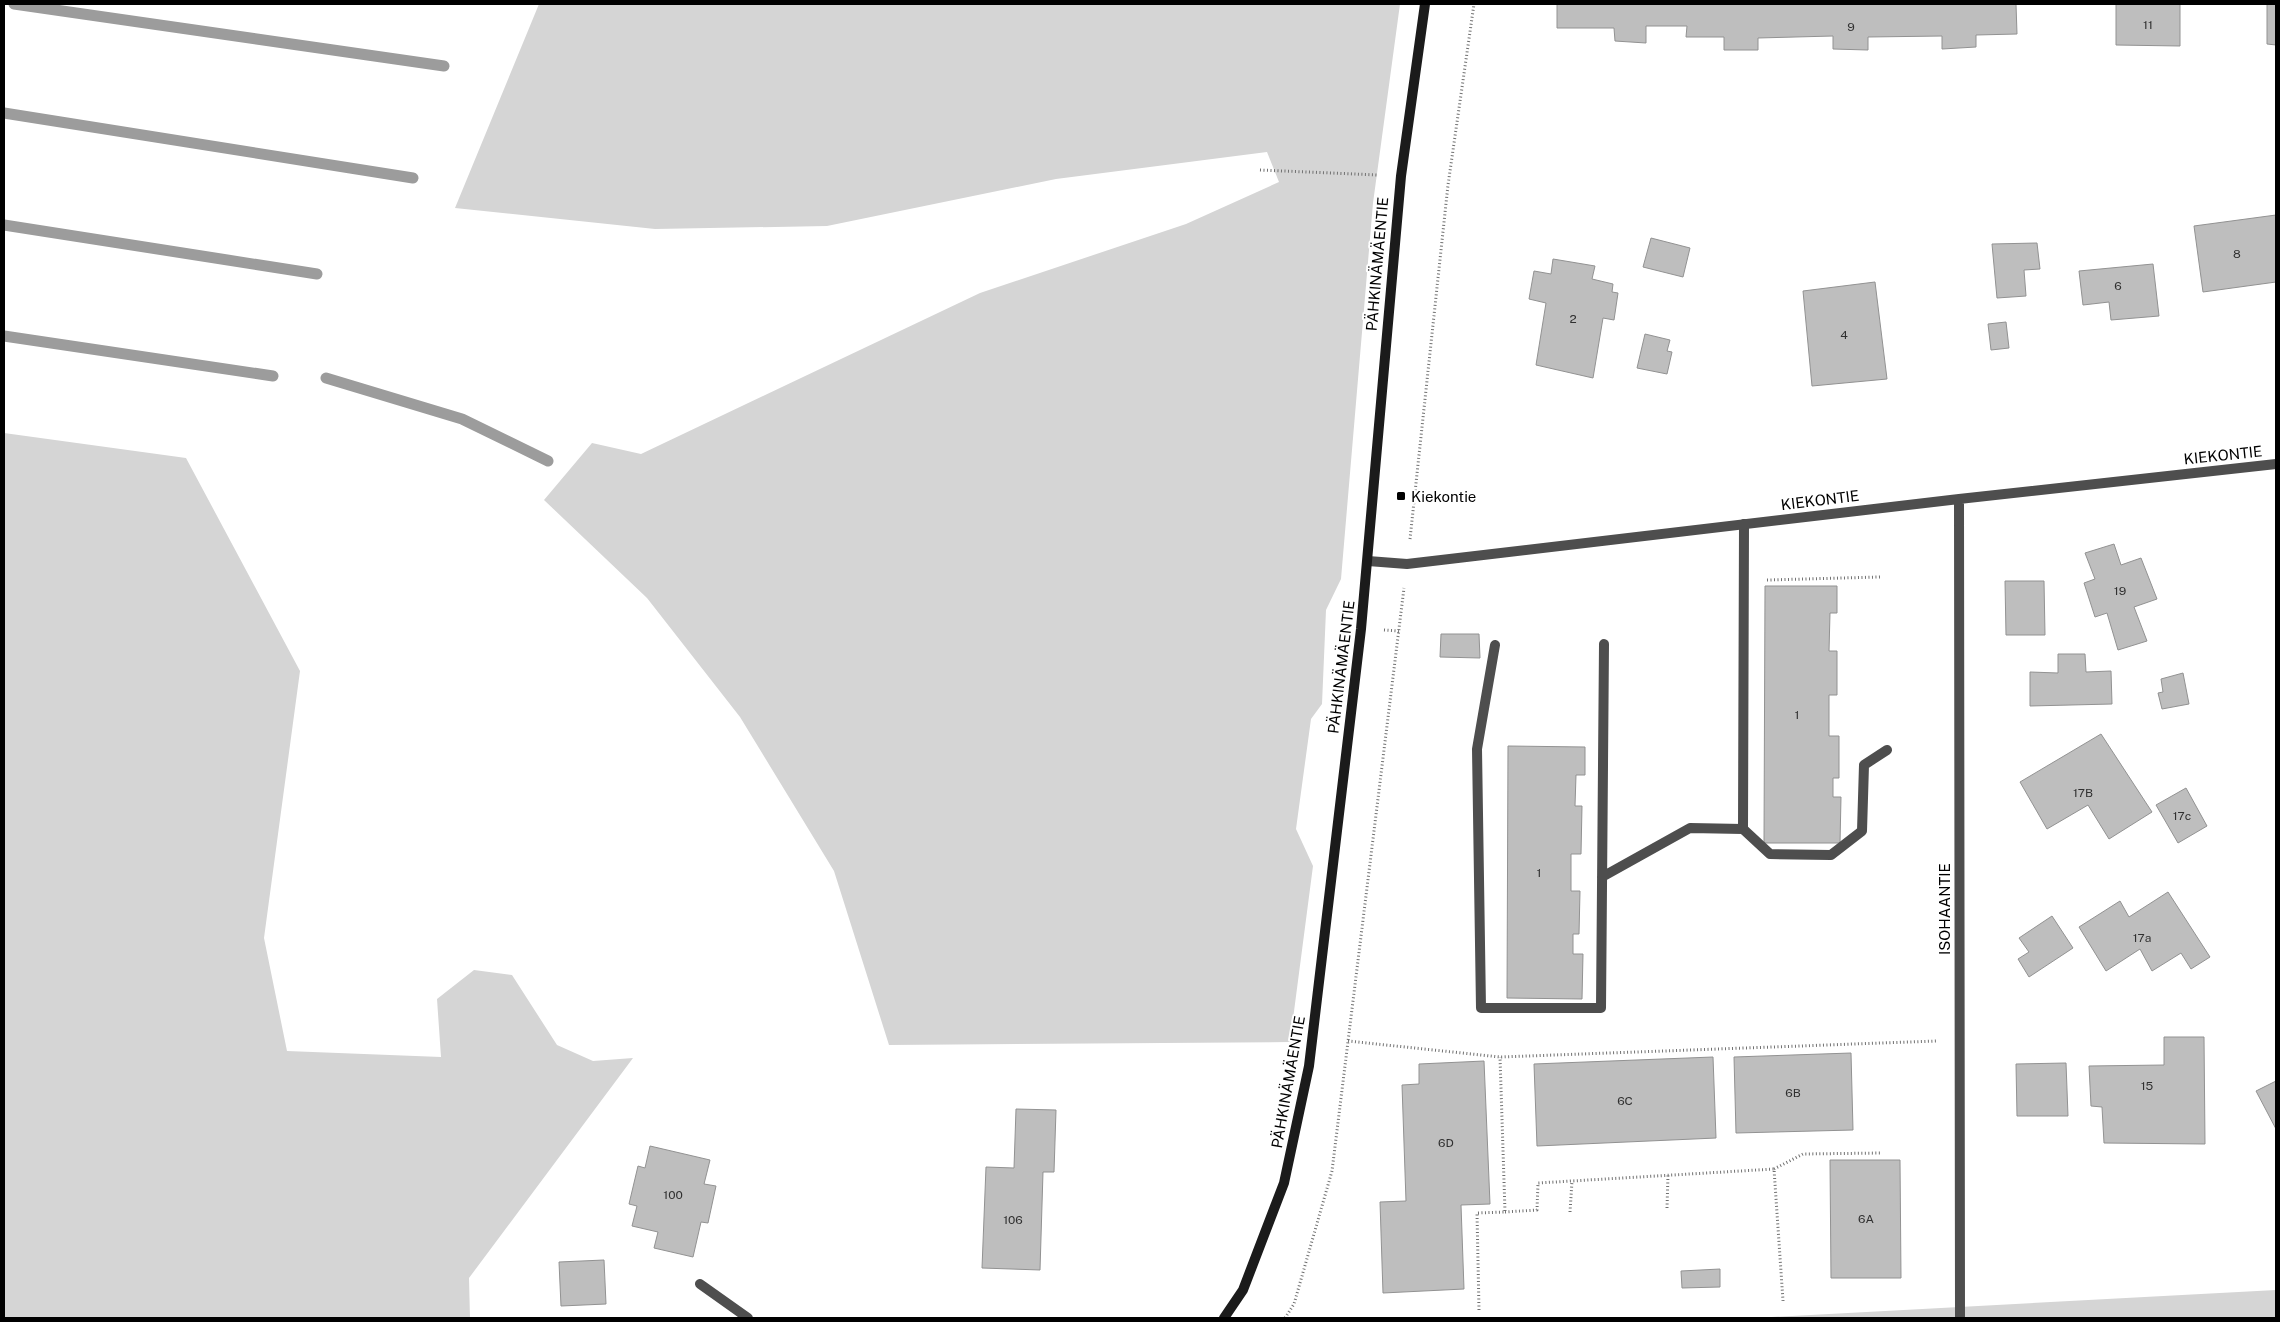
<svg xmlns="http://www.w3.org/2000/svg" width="2280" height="1322" font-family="'Public Sans',sans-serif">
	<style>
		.green { fill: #d5d5d5 }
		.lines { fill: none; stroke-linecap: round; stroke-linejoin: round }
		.stream { stroke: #9c9c9c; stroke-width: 11 }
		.building { fill: #bebebe; stroke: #929292 }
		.path { stroke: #707070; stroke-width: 3; stroke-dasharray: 1 2.5; stroke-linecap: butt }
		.lane { stroke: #4e4e4e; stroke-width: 10 }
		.street { stroke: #4e4e4e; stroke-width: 10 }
		.secondary { stroke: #1b1b1b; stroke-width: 10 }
		.poi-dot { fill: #000; stroke: #fff; stroke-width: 2 }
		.labels { text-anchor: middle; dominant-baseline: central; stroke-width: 4; stroke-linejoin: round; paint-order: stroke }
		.number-label { font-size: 12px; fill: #303030 }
		.street-label { font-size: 15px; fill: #000; stroke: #fff }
		.poi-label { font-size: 15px; fill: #000; stroke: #fff; text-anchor: start }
	</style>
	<rect width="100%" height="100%" fill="#fff"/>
	<path class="green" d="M539 4H1400L1373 203 1341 579 1326 610 1322 704 1311 719 1296 829 1313 866 1290 1042 889 1045 834 871 740 717 647 598 544 500 592 443 641 454 980 293 1186 224 1279 182 1267 152 1056 179 827 226 655 229 455 208Z
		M4 433 186 458 300 671 264 938 287 1051 441 1057 437 999 474 970 512 975 557 1045 593 1061 633 1058 469 1278 470 1318H4Z
		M2276 1290V1318H1754Z"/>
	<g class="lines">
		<path class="stream" d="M14 4 444 66
			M4 113 413 178
			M4 225 317 274
			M4 336 273 376
			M326 378 462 419 548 461"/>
	</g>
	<path class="building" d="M1557 4H2016L2017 34 1976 35V47L1942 49V36L1868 37V50L1833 49V36L1758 38V50H1724V37H1686L1687 26H1646V43L1615 41 1614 28H1557Z
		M2116 4H2180V46L2116 45Z
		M2267 4H2276V45L2267 44Z
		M2276 215V282L2203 292 2194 226Z
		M1651 238 1690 248 1683 277 1643 267Z
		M2037 243 2040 269 2024 270 2026 296 1997 298 1992 244Z
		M1553 259 1595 266 1592 279 1613 284 1612 292 1618 293 1614 320 1603 318 1593 378 1536 365 1546 303 1529 299 1534 271 1551 274Z
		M2153 264 2159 316 2111 320 2109 302 2083 305 2079 271Z
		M1875 282 1887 379 1812 386 1803 291Z
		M2006 322 2009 348 1991 350 1988 324Z
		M1645 334 1670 340 1667 351 1672 352 1667 374 1637 368Z
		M2114 544 2121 565 2141 558 2157 599 2134 607 2147 641 2118 650 2107 613 2095 617 2084 583 2095 579 2085 553Z
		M2005 581H2044L2045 635H2006Z
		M1765 586H1837V613H1830L1829 651H1837V695H1829V736H1839V778H1833V797H1841L1840 843H1764Z
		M1441 634H1479L1480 658 1440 657Z
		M2058 654H2085L2086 672 2111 671 2112 704 2030 706V672L2058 673Z
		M2183 673 2189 704 2162 709 2158 693 2163 692 2161 679Z
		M2101 734 2152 812 2109 839 2088 805 2047 829 2020 782Z
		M1508 746 1585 747V775H1576L1575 806H1582L1581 854H1571V891H1580L1579 934H1573V954H1583L1582 999 1507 998Z
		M2186 788 2207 826 2178 843 2156 805Z
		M2168 892 2210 957 2191 969 2181 953 2152 971 2140 949 2106 971 2079 927 2120 901 2129 917Z
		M2052 916 2073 948 2029 977 2018 959 2029 952 2019 938Z
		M2164 1037H2204L2205 1144 2104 1143 2102 1107 2091 1106 2089 1066 2164 1065Z
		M1851 1053 1853 1130 1736 1133 1734 1057Z
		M1713 1057 1716 1138 1537 1146 1534 1064Z
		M1484 1061 1490 1204 1461 1205 1464 1289 1383 1293 1380 1202 1406 1201 1402 1085 1419 1084V1064Z
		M2066 1063 2068 1116H2017L2016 1064Z
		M2276 1081V1129L2256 1091Z
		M1016 1109 1056 1110 1054 1172H1043L1040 1270 982 1268 986 1167 1014 1168Z
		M650 1146 710 1160 704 1184 716 1186 708 1223 701 1222 693 1257 654 1248 658 1232 632 1226 637 1206 629 1204 638 1166 645 1168Z
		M1830 1160H1900L1901 1278H1831Z
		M604 1260 606 1304 561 1306 559 1262Z
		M1720 1269V1287L1682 1288 1681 1271Z"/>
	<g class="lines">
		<path class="path" d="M1260 170 1378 175
			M1410 539 1448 185 1474 4
			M1767 580 1880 577
			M1384 630 1399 631
			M1348 1041 1500 1057 1936 1041
			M1774 1169 1803 1154 1882 1153
			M1667 1208 1668 1175
			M1505 1212 1537 1210 1538 1183 1774 1169 1783 1301
			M1570 1212 1572 1181
			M1479 1310 1477 1213 1505 1212 1500 1057
			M1285 1318 1294 1304 1332 1171 1404 588"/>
		<path class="lane" d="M1495 645 1477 749 1481 1008H1601L1604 644
			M1743 829 1770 854 1831 855 1862 831 1864 765 1887 750
			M1602 877 1690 828 1743 829 1744 524"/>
		<path class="street" d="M1959 499 1960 1318
			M1368 561 1407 564 1959 499 2276 464
			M700 1284 748 1318"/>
		<path class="secondary" d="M1224 1318 1243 1290 1284 1183 1309 1066 1361 629 1401 176 1425 4"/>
	</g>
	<rect class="poi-dot" x="1396" y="491" width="10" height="10" rx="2.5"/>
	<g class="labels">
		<g class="number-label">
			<text x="2148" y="25">11</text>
			<text x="1851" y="27">9</text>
			<text x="2237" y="254">8</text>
			<text x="2118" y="286">6</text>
			<text x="1573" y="319">2</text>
			<text x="1844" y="335">4</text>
			<text x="2120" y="591">19</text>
			<text x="1797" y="715">1</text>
			<text x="2083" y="793">17B</text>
			<text x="2182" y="816">17c</text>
			<text x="1539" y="873">1</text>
			<text x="2142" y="938">17a</text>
			<text x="2147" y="1086">15</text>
			<text x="1793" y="1093">6B</text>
			<text x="1625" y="1101">6C</text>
			<text x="1446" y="1143">6D</text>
			<text x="673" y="1195">100</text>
			<text x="1866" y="1219">6A</text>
			<text x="1013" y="1220">106</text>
		</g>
		<g class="street-label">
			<text transform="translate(1377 264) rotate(-85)">PÄHKINÄMÄENTIE</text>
			<text transform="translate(2223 455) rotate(-6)">KIEKONTIE</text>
			<text transform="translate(1820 500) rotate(-7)">KIEKONTIE</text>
			<text transform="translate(1341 667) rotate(-83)">PÄHKINÄMÄENTIE</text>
			<text transform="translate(1944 909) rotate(-90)">ISOHAANTIE</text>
			<text transform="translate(1288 1082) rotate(-80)">PÄHKINÄMÄENTIE</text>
		</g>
		<g class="poi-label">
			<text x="1411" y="496">Kiekontie</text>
		</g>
	</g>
	<rect width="2280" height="1322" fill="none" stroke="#000000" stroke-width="10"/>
</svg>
